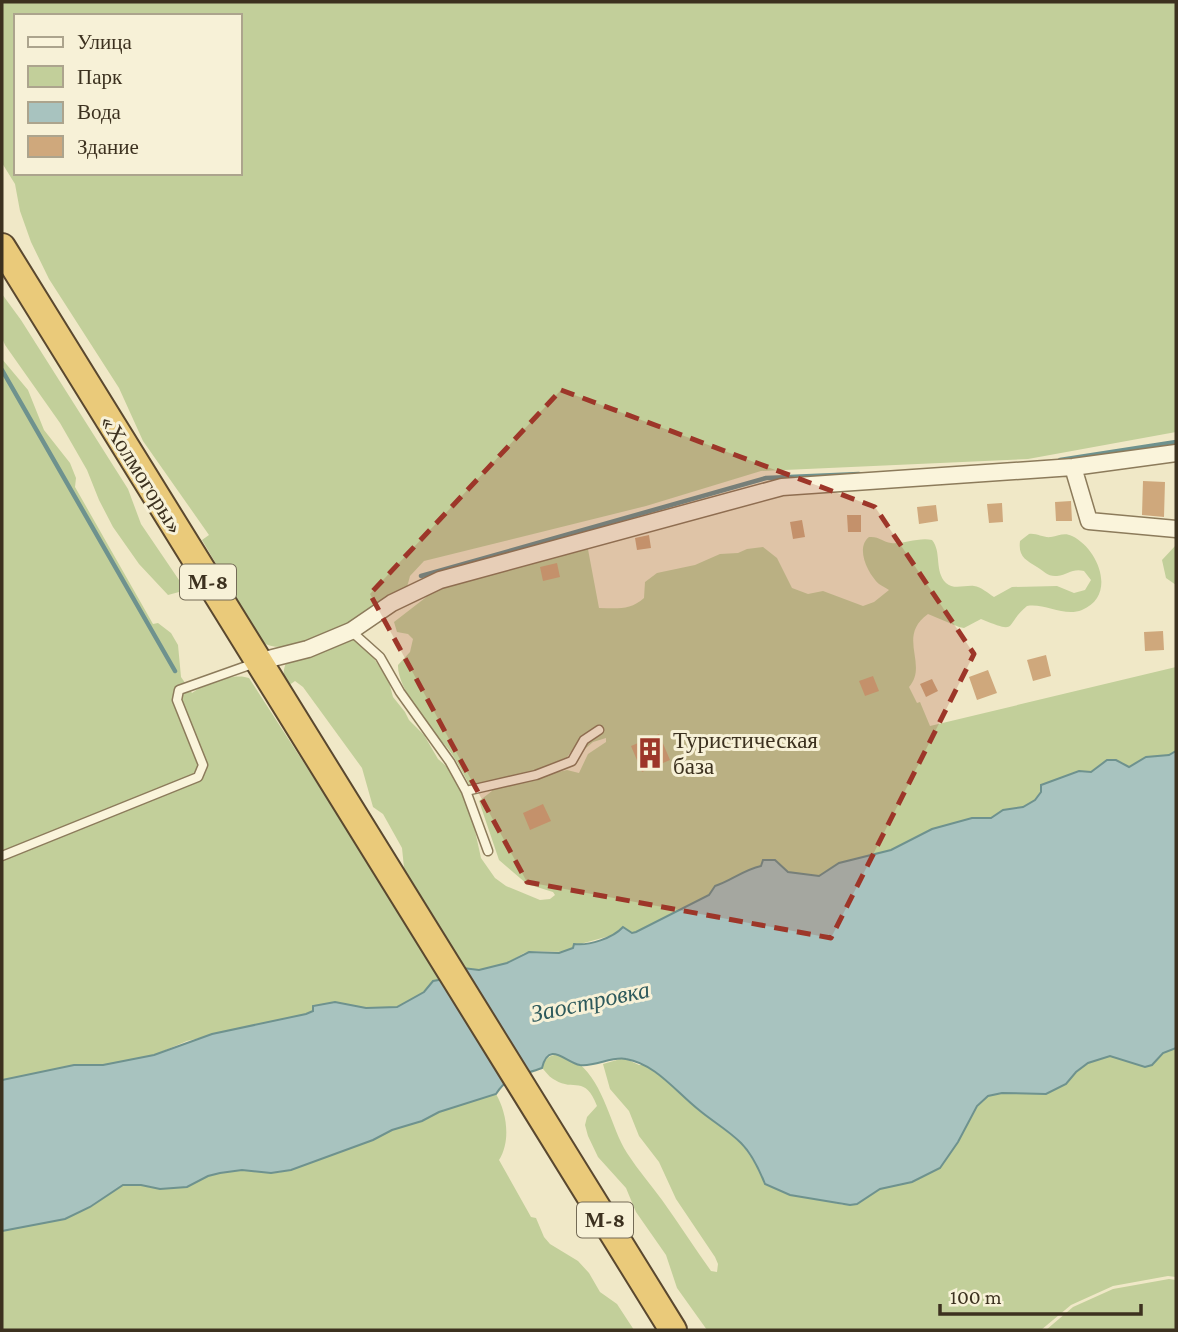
<svg xmlns="http://www.w3.org/2000/svg" width="1178" height="1332" font-family="'Crimson Pro',serif">
	<style>
		.green { fill: #c2cf9a; fill-rule: evenodd }
		.water { fill: #a8c3bf; stroke: #6e928e; stroke-width: 2 }
		.lines { fill: none; stroke-linecap: round; stroke-linejoin: round }
		.stream { stroke: #6e928e; stroke-width: 4.5 }
		.building { fill: #cfa87c }
		.service-casing { stroke: #8c7b5b; stroke-width: 11 }
		.minor-casing { stroke: #8c7b5b; stroke-width: 19 }
		.trunk-casing { stroke: #5a482f; stroke-width: 30 }
		.service { stroke: #faf4db; stroke-width: 8 }
		.minor { stroke: #faf4db; stroke-width: 16 }
		.trunk { stroke: #eaca7a; stroke-width: 26 }
		.marked { fill: #9d3629; fill-opacity: 0.2; stroke: #9d3629; stroke-width: 5; stroke-dasharray: 14 9; stroke-linejoin: round }
		.labels { text-anchor: middle; dominant-baseline: central; stroke-width: 6; stroke-linejoin: round; paint-order: stroke }
		.shield { fill: #f7f1d7; stroke: #746b56; stroke-width: 2 }
		.shield-label { font-size: 21px; font-weight: bold; fill: #3c311f }
		.street-label { font-size: 23px; fill: #3c311f; stroke: #f7f1d7 }
		.poi-label { font-size: 23px; fill: #3c311f; stroke: #f7f1d7; text-anchor: start }
		.water-label { font-size: 24px; font-style: italic; fill: #2e5a5c; stroke: #f7f1d7 }
	</style>
	<rect width="100%" height="100%" fill="#f0e8c7"/>
	<path class="green" d="M2 2H1176V432L1028 459 761 471 646 506 424 561 410 576 406 591C378 608 293 664 262 642L202 540 209 535 143 441 119 388 49 279 31 242 20 211 15 184 2 163ZM16 16H240V173H16Z
		M2 294 21 320 128 489 141 524 179 580V592L168 595 139 564 113 527 99 500 87 470 60 423 5 345 2 338Z
		M2 359 28 390 44 430 70 463 76 478 75 487 153 624 158 623 171 633 178 645 181 677 192 693C204 684 234 672 249 678L410 927 402 848 383 814 373 807 362 768 303 687 295 681 288 686C283 677 282 671 287 661L346 638 355 639 370 652 389 682 393 697 405 712 409 720 424 735 438 759 452 771 472 817 481 858 495 878 506 886 540 900 550 899 555 895 553 892 527 884 499 860 479 801 492 791 490 788 567 770 579 773 588 754 606 742V738L593 742 580 753V740L567 757 530 773 470 786C462 772 455 756 444 744 429 726 397 688 398 665L410 652 413 639 408 634 397 632 394 622 438 588 587 544 599 608C615 608 630 611 644 598L645 582 657 573 695 565 720 554 738 553 747 549 763 547 777 558 792 588 808 594 823 591 863 606 874 602 889 590C886 588 882 586 879 584 868 574 855 548 869 537 879 536 883 542 891 543 901 545 918 537 932 540 942 552 934 571 946 583 953 590 965 585 974 586 981 587 988 593 994 597L1012 587 1057 586 1074 593 1085 590 1091 580 1084 571C1072 568 1068 575 1057 576 1048 577 1044 571 1037 567 1026 560 1018 557 1020 541L1029 534C1037 533 1043 538 1051 537 1059 536 1064 532 1072 536 1099 549 1117 596 1082 610 1064 617 1045 603 1027 606 1003 626 1020 635 981 619L964 628 959 627 928 614C896 637 929 664 909 687L917 703 920 702 930 726 1176 667V751L1169 755 1146 757 1129 767 1121 762 1087 773 1079 771 1042 785 1041 792 1035 800 1023 807 1003 810 991 818H976L932 829 891 850 839 863 819 876 788 872 775 860H763L761 866C746 870 741 875 729 882 720 887 714 884 710 895L636 932 632 933 623 927 613 935 584 943 566 952 533 951 524 953 507 963 479 970H467L461 966 444 979 435 982 424 992 397 1007 366 1008 335 1002 313 1006V1011L306 1014 187 1041 154 1055 103 1065H74L2 1080Z
		M1176 545V585L1166 578 1162 560Z
		M1176 1048V1277L1168 1276 1113 1286 1071 1305 1041 1330H707L677 1288 666 1255 636 1212 626 1188 598 1157 588 1136 585 1125 587 1117 597 1106C585 1074 574 1092 555 1080 550 1078 546 1072 542 1068 547 1048 567 1054 579 1064 604 1083 611 1128 627 1153 638 1170 651 1185 662 1200 679 1224 694 1247 711 1271L717 1272 718 1264 715 1257 676 1199 659 1162 639 1136 629 1111 610 1089 603 1064 624 1058 639 1065H648L680 1092 688 1101 742 1144 760 1171 765 1184 790 1195 813 1197 843 1205 857 1204 880 1189 912 1182 940 1168 958 1142 977 1106 988 1096 1002 1093 1046 1094 1065 1084 1076 1072 1088 1063 1110 1056 1145 1067 1152 1065 1163 1053Z
		M496 1094C507 1113 511 1141 499 1160L531 1217 536 1218 544 1237 550 1244 578 1261 589 1273 600 1292 617 1304 634 1330H2V1231L65 1219 91 1207 123 1185H141L160 1189 187 1187 208 1176 220 1173 242 1170 276 1173 291 1170 373 1140 392 1130 422 1121 439 1112Z
		M1169 1279 1176 1280V1330H1046L1073 1307 1113 1289Z"/>
	<path class="water" d="M1176 751V1048L1163 1053 1152 1065 1145 1067 1110 1056 1088 1063 1076 1072 1066 1084 1046 1094 1002 1093 988 1096 977 1106 958 1142 940 1168 912 1182 880 1189 857 1204 850 1205 790 1195 765 1184C759 1169 752 1154 741 1143 728 1130 712 1121 699 1110 676 1092 656 1064 626 1059 612 1056 595 1067 580 1065 565 1062 549 1040 542 1068 521 1076 509 1074 496 1094L439 1112 422 1121 392 1130 373 1140 291 1170 271 1173 242 1170 220 1173 208 1176 187 1187 160 1189 141 1185H123L90 1207 65 1219 2 1231V1080L74 1065H103L154 1055 212 1034 306 1014 313 1011V1006L335 1002 366 1008 397 1007 424 992 433 981 444 979 463 968 479 970 507 963 529 952 559 953 573 948 574 944C589 946 613 938 623 927L632 933 636 932 709 895 715 886C731 881 743 870 761 866L763 860H775L788 872 819 876 839 863 891 850 932 829 972 818H991L1003 810 1023 807 1035 800 1041 792V785L1079 771 1091 772 1107 760H1116L1129 767 1146 757 1169 755Z"/>
	<g class="lines">
		<path class="stream" d="M2 370 175 671
			M1060 460 1176 442
			M421 576 766 478 859 474"/>
	</g>
	<path class="building" d="M1143 481 1165 482 1164 517 1142 515Z
		M1071 501 1072 521H1056L1055 502Z
		M1002 503 1003 522 989 523 987 504Z
		M936 505 938 521 919 524 917 507Z
		M847 515H861V532H848Z
		M802 520 805 537 793 539 790 522Z
		M649 535 651 548 637 550 635 538Z
		M557 563 560 577 543 581 540 567Z
		M1163 631 1164 650 1145 651 1144 632Z
		M1046 655 1051 676 1033 681 1027 660Z
		M988 670 997 693 977 700 969 677Z
		M873 676 879 691 865 696 859 681Z
		M932 679 938 691 926 697 920 684Z
		M659 734 670 760 642 772 631 746Z
		M543 804 551 821 530 830 523 813Z"/>
	<g class="lines">
		<defs>
			<path id="service" d="M351 631 380 657 400 692 450 762 466 791 488 851
				M466 791 536 775 572 761 584 740 599 730
				M2 856 198 777 203 765 177 700 179 690 255 663"/>
			<path id="minor" d="M1073 467 1089 521 1176 529
				M257 662 308 649 351 631 392 603 440 580 782 487 1073 467 1176 453"/>
			<path id="trunk" d="M2 247 673 1330"/>
		</defs>
		<use href="#service" class="service-casing"/>
		<use href="#minor" class="minor-casing"/>
		<use href="#trunk" class="trunk-casing"/>
		<use href="#service" class="service"/>
		<use href="#minor" class="minor"/>
		<use href="#trunk" class="trunk"/>
	</g>
	<path class="marked" d="M561 390 875 507 974 654 831 938 527 882 370 594Z"/>
	<defs>
		<symbol id="building-bare" viewBox="-9 -9 18 18"><path d="M-4-6H4V6H1V3H-1V6H-4ZM-2.5-4.3h1.7v1.8h-1.7ZM.8-4.3h1.7v1.8H.8ZM-2.5-1h1.7V.8h-1.7ZM.8-1h1.7V.8H.8Z" fill="#9d3629" stroke="#f7f1d7" stroke-width="2.5" paint-order="stroke"/></symbol>
	</defs>
	<g fill-rule="evenodd">
		<use href="#building-bare" x="628" y="731" width="44" height="44"/>
	</g>
	<g class="labels">
		<g class="shield">
			<rect x="180" y="564.5" width="56" height="35" rx="5"/>
			<rect x="577" y="1202.5" width="56" height="35" rx="5"/>
		</g>
		<g class="shield-label">
			<text x="208" y="582">М-8</text>
			<text x="605" y="1220">М-8</text>
		</g>
		<g class="street-label">
			<text transform="translate(142 474) rotate(58)">«Холмогоры»</text>
		</g>
		<g class="poi-label">
			<text x="673" y="740">Туристическая<tspan x="673" dy="26">база</tspan></text>
		</g>
		<g class="water-label">
			<text transform="translate(590 1001) rotate(-12)">Заостровка</text>
		</g>
	</g>
	<rect width="1178" height="1332" fill="none" stroke="#3c311f" stroke-width="7"/>
	<rect x="14" y="14" width="228" height="161" fill="#f7f1d7" stroke="#aca48d" stroke-width="2"/>
	<rect x="28" y="37" width="35" height="10" fill="#faf4db" stroke="#aca48d" stroke-width="2"/>
	<text x="77" y="49" font-size="21" fill="#3c311f">Улица</text>
	<rect x="28" y="66" width="35" height="21" fill="#c2cf9a" stroke="#aca48d" stroke-width="2"/>
	<text x="77" y="84" font-size="21" fill="#3c311f">Парк</text>
	<rect x="28" y="102" width="35" height="21" fill="#a8c3bf" stroke="#aca48d" stroke-width="2"/>
	<text x="77" y="119" font-size="21" fill="#3c311f">Вода</text>
	<rect x="28" y="136" width="35" height="21" fill="#cfa87c" stroke="#aca48d" stroke-width="2"/>
	<text x="77" y="154" font-size="21" fill="#3c311f">Здание</text>
	<path d="M940 1304v10h201v-10" fill="none" stroke="#3c311f" stroke-width="3.5"/>
	<text x="950" y="1304" font-size="21" fill="#3c311f" stroke="#f7f1d7" stroke-width="5" paint-order="stroke">100 m</text>
</svg>
